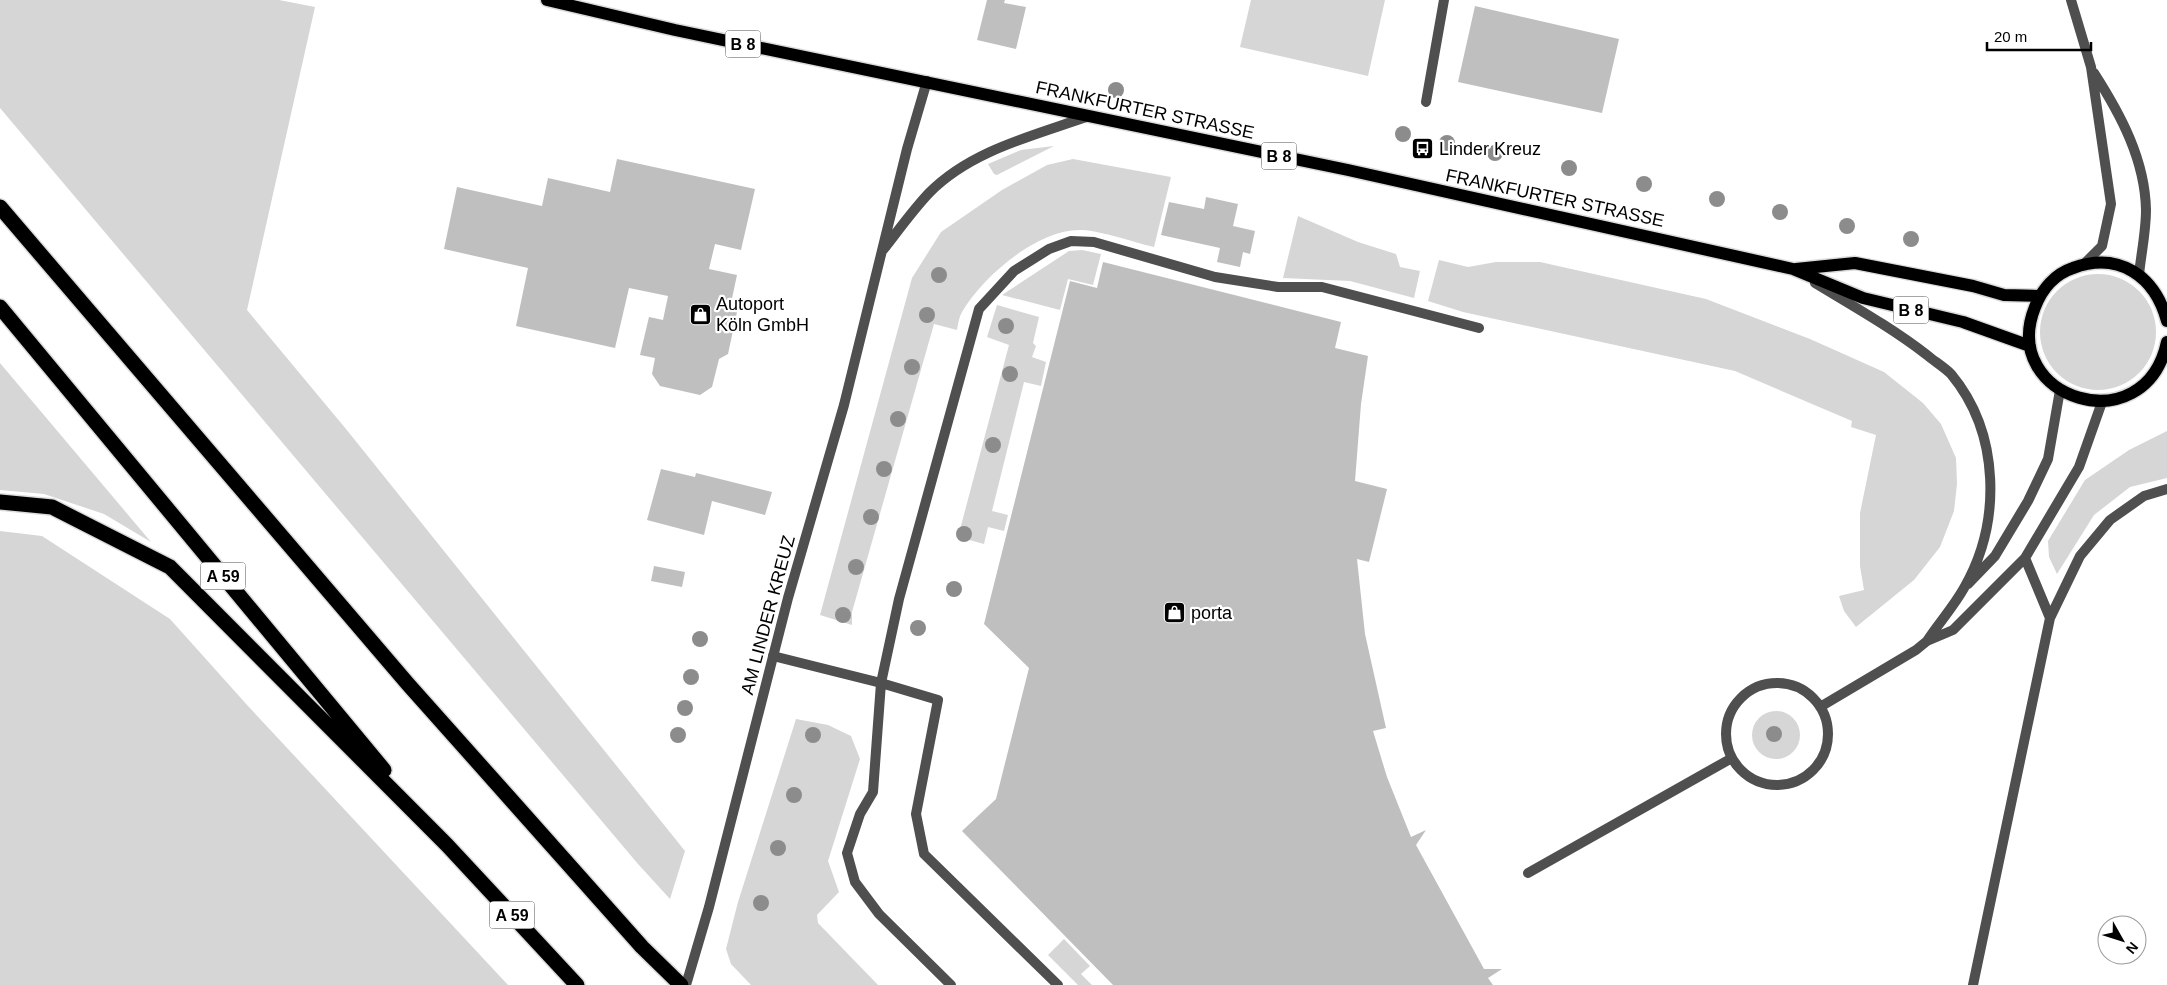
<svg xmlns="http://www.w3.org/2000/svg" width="2167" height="985" font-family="Helvetica,sans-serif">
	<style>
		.green { fill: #d6d6d6 }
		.building { fill: #bfbfbf }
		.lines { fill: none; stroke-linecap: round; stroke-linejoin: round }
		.primary-casing { stroke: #dbdbdb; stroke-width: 15 }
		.motorway-casing { stroke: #dbdbdb; stroke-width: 18 }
		.service { stroke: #4f4f4f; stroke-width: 10 }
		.minor { stroke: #4f4f4f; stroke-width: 10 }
		.primary { stroke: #000; stroke-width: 12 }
		.motorway { stroke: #000; stroke-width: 15 }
		.tree { fill: #8c8c8c }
		.labels { text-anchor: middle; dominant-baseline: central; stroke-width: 4.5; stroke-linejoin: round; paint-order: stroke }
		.shield { fill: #fff; stroke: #4c4c4c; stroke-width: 1 }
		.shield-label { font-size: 16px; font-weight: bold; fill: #000 }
		.street-label { font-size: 18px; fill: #000; stroke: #fff }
		.poi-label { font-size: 18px; fill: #000; stroke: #fff; text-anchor: start }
	</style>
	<rect width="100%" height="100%" fill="#fff"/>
	<path class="green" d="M0 0H279L315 7 247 310 346 429 685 851 670 899 638 864 0 108Z
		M1251 0H1385L1368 76 1240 47Z
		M1054 146 997 175 994 174 988 164 1021 150Z
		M1073 159 1171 177 1154 247C1133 242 1102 231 1082 230 1039 228 983 276 962 312 959 317 958 324 957 330L934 324 852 612V625L820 615 912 278 941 232 1002 190 1047 165Z
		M1298 216 1358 242 1396 254 1400 267 1420 271 1414 298 1350 281 1283 278Z
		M1082 250 1101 254 1093 285 1068 279 1060 310 1002 295 1069 251Z
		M1439 260 1468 267 1496 262H1540L1706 299 1810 339 1884 372 1923 403 1941 424 1956 458 1957 484 1954 511 1940 547 1914 580 1856 627 1844 611 1839 596 1864 590 1860 566V513L1876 435 1851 427 1852 421 1735 371 1463 312 1428 301Z
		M2040 332a58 58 0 1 1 116 0a58 58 0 1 1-116 0Z
		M997 305 1039 317 1033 343 1036 346 1032 357 1046 362 1041 386 1024 382 992 511 1008 515 1004 531 988 527 984 544 958 537 1009 345 987 337Z
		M0 363 151 542 104 514 44 494 0 490Z
		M2167 431V478L2130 487 2094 515 2057 574 2049 557 2048 541 2085 480 2129 450Z
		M0 531 42 536 170 619 248 706 508 985H0Z
		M1752 735a24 24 0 1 1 48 0a24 24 0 1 1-48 0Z
		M796 719 828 725 851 736 860 759 828 861 839 892 817 915 818 923 878 985H751L731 964 726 949 738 902Z
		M1064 939 1090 966 1081 974 1092 985H1078L1048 955Z"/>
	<path class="building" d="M987 0H1005L1004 3 1026 7 1016 49 977 40Z
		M1475 6 1619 39 1602 113 1458 82Z
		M617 159 755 189 741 250 715 244 709 269 737 275 731 303 737 312 728 354 719 359 712 387 700 395 660 386 652 374 655 358 640 355 649 317 663 320 668 296 629 288 615 348 516 326 528 268 444 249 457 187 542 206 548 178 610 192Z
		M1206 197 1238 204 1233 226 1255 231 1250 254 1243 252 1240 267 1217 262 1220 248 1161 235 1169 202 1204 209Z
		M1103 262 1341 322 1335 348 1368 356 1361 404 1355 481 1387 489 1369 562 1357 559 1365 634 1386 728 1373 731 1387 777 1411 837 1426 830 1416 845 1484 969H1502L1488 978 1493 985H1113L962 831 996 799 1029 668 984 624 1070 281 1097 288Z
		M661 469 695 477 696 473 772 492 765 515 712 501 704 535 647 520Z
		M654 566 685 572 682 587 651 581Z"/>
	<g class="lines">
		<defs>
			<path id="primary" d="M547 0 675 30 1348 170 1793 269 1863 298 1963 322 2030 346
				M1796 269 1855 263 1973 286 2004 295 2039 296
				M2167 321C2155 276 2119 251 2073 268 2055 274 2042 289 2035 307 1998 399 2145 445 2167 342"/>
			<path id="motorway" d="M0 207 408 684 642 947 681 985
				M0 307 384 770
				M0 502 52 507 170 567 447 845 577 985"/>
		</defs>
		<use href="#primary" class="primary-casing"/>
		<use href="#motorway" class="motorway-casing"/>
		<path class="service" d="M1426 102 1444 0
			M1815 283C1853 306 1892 328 1927 355 1934 361 1944 367 1951 374 2000 433 2002 522 1964 588 1954 606 1939 623 1927 641
			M2025 558 2050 618
			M1968 584 1995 556 2028 501 2048 459 2060 390
			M773 656 881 683 938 700 916 814 924 854 1058 985
			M1726 734a51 51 0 1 1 102 0a51 51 0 1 1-102 0Z
			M1820 707 1916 650 1927 641 1953 630 2025 558 2079 467 2102 402
			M1528 873 1732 758
			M951 985 879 914 855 882 847 853 860 814 873 792 881 683 899 599 979 309 1014 271 1049 249 1071 241 1094 242 1215 277 1278 287H1322L1479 328
			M1973 985 2050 618 2080 556 2110 520 2144 496 2167 489"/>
		<path class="minor" d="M2071 0 2091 67 2111 204 2102 246 2084 264
			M2094 73C2121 115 2145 160 2146 210 2146 232 2141 254 2139 275
			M883 250C898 231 912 211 929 193 970 151 1032 136 1086 117
			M686 985 709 907 788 598 844 405 907 149 927 81"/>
		<use href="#primary" class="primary"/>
		<use href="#motorway" class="motorway"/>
	</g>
	<g class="tree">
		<circle cx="1116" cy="90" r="8"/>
		<circle cx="1403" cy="134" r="8"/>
		<circle cx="1447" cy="143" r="8"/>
		<circle cx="1495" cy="153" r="8"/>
		<circle cx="1569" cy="168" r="8"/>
		<circle cx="1644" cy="184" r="8"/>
		<circle cx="1717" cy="199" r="8"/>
		<circle cx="1780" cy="212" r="8"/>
		<circle cx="1847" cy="226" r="8"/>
		<circle cx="1911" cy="239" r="8"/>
		<circle cx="939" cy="275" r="8"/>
		<circle cx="927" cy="315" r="8"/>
		<circle cx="1006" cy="326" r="8"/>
		<circle cx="912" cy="367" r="8"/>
		<circle cx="1010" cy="374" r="8"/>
		<circle cx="898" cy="419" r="8"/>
		<circle cx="993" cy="445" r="8"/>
		<circle cx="884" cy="469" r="8"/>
		<circle cx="871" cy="517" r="8"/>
		<circle cx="964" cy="534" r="8"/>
		<circle cx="856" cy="567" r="8"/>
		<circle cx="954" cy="589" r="8"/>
		<circle cx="843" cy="615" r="8"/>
		<circle cx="918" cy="628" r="8"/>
		<circle cx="700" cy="639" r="8"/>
		<circle cx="691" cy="677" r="8"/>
		<circle cx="685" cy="708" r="8"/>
		<circle cx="1774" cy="734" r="8"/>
		<circle cx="678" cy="735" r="8"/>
		<circle cx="813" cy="735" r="8"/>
		<circle cx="794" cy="795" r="8"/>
		<circle cx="778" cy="848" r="8"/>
		<circle cx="761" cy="903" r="8"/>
	</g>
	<defs>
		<symbol id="bus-square" viewBox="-11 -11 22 22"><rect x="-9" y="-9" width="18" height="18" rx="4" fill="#000" stroke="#fff"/><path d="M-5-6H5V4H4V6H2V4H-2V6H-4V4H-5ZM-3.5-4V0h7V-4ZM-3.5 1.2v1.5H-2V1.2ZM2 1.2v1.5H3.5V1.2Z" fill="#fff"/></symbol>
		<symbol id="shop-square" viewBox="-11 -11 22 22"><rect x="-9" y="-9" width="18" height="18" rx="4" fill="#000" stroke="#fff"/><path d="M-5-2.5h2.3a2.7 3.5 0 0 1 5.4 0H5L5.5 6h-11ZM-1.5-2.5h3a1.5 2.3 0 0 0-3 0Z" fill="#fff"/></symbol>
	</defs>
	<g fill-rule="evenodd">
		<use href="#bus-square" x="1410" y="136" width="25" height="25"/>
		<use href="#shop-square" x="688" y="302" width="25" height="25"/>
		<use href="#shop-square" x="1162" y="600" width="25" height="25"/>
	</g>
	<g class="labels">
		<g class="shield">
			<rect x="725.5" y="30.5" width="35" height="27" rx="4"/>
			<rect x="1261.5" y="142.5" width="35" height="27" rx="4"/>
			<rect x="1893.5" y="296.5" width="35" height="27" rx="4"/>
			<rect x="200.5" y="562.5" width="45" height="27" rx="4"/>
			<rect x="489.5" y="901.5" width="45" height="27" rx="4"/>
		</g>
		<g class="shield-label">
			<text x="743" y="44">B 8</text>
			<text x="1279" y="156">B 8</text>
			<text x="1911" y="310">B 8</text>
			<text x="223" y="576">A 59</text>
			<text x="512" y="915">A 59</text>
		</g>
		<g class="street-label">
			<text transform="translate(1145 110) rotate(12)">FRANKFURTER STRASSE</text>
			<text transform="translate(1555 198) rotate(12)">FRANKFURTER STRASSE</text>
			<text transform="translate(768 615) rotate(-75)">AM LINDER KREUZ</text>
		</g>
		<g class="poi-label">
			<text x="1439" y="149">Linder Kreuz</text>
			<text x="716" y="304">Autoport<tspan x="716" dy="21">Köln GmbH</tspan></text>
			<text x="1191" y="613">porta</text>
		</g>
	</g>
	<g transform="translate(2122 940) rotate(129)"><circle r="24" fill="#ffffff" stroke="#999999"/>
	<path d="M0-4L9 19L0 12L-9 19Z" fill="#000000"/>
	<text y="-8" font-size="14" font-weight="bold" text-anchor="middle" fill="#000000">N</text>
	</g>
	<path d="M1987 42v8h104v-8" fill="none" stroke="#000000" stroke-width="2.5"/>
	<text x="1994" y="42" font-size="15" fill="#000000" stroke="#ffffff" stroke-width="4" paint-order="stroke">20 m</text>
</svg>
